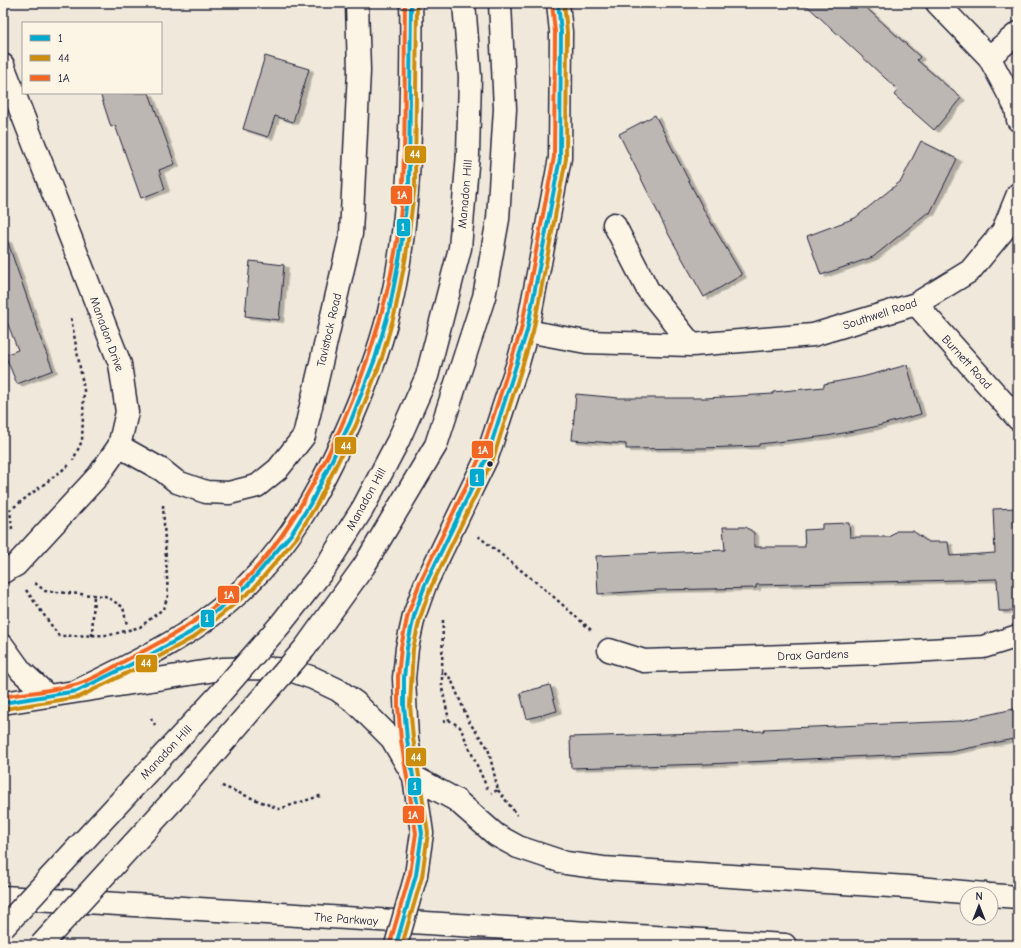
<svg xmlns="http://www.w3.org/2000/svg" width="1021" height="948" font-family="'Comic Neue',sans-serif">
	<style>
		.building { fill: #bcb7b3; stroke: #22223b; filter: url(#shadow) }
		.lines { fill: none; stroke-linecap: round; stroke-linejoin: round }
		.minor-casing { stroke: #22223b; stroke-width: 25 }
		.tertiary-casing { stroke: #22223b; stroke-width: 25 }
		.primary-casing { stroke: #22223b; stroke-width: 25 }
		.trunk-casing { stroke: #22223b; stroke-width: 25 }
		.path { stroke: #22223b; stroke-width: 2.5; stroke-dasharray: 3 3; stroke-linecap: butt }
		.minor { stroke: #fcf5e5; stroke-width: 22 }
		.tertiary { stroke: #fcf5e5; stroke-width: 22 }
		.primary { stroke: #fcf5e5; stroke-width: 22 }
		.trunk { stroke: #fcf5e5; stroke-width: 22 }
		.primary-bridge-casing { stroke: #22223b; stroke-width: 25; stroke-linecap: butt }
		.trunk-bridge-casing { stroke: #22223b; stroke-width: 25; stroke-linecap: butt }
		.primary-bridge { stroke: #fcf5e5; stroke-width: 22 }
		.trunk-bridge { stroke: #fcf5e5; stroke-width: 22 }
		.bus-1-casing { stroke: #fcf5e5; stroke-width: 7 }
		.bus-2-casing { stroke: #fcf5e5; stroke-width: 7 }
		.bus-3-casing { stroke: #fcf5e5; stroke-width: 7 }
		.bus-1 { stroke: #00a9ce; stroke-width: 4 }
		.bus-2 { stroke: #cc8c0c; stroke-width: 4 }
		.bus-3 { stroke: #f26522; stroke-width: 4 }
		.bus-dot { fill: #22223b; stroke: #fcf5e5; stroke-width: 1.5 }
		.labels { text-anchor: middle; dominant-baseline: central; stroke-width: 3.5; stroke-linejoin: round; paint-order: stroke }
		.street-label { font-size: 12px; fill: #22223b; stroke: #fcf5e5 }
		.line-badge { stroke: #fcf5e5; stroke-width: 1.5 }
		.badge-label { font-size: 11px; text-anchor: middle; font-weight: bold; fill: #fff }
	</style>
	<defs>
		<filter id="shadow"><feDropShadow dx="4.5" dy="2.5" stdDeviation="0" flood-color="#0004"/></filter>
	</defs>
	<rect width="100%" height="100%" fill="#efe8db"/>
	<filter id="ink" filterUnits="userSpaceOnUse"><feTurbulence type="fractalNoise" baseFrequency=".025" numOctaves="2"/><feDisplacementMap in="SourceGraphic" scale="8" xChannelSelector="R" yChannelSelector="G"/><feConvolveMatrix kernelMatrix="1 2 1 2 8 2 1 2 1" color-interpolation-filters="sRGB"/></filter>
	<g filter="url(#ink)">
		<path class="building" d="M804 3H861L920 57 917 60 961 98 934 130 894 95 898 90Z
			M265 56 309 69 293 122 275 116 268 137 243 129Z
			M100 93H149L175 164 159 170 165 189 141 198 115 125 111 127Z
			M655 115 706 214 742 275 704 297 669 235 619 134Z
			M921 141 957 159 930 213H927L873 257 821 275 807 236 855 218 901 181Z
			M3 240H7L39 332H38L53 370 17 384 5 355 18 350 3 312Z
			M250 261 284 265 279 320 245 316Z
			M907 365 921 414 874 427 827 436 759 444V446L702 448 626 449V444L572 440 576 394 619 398H706L773 394V392L824 387V384L862 377Z
			M1018 508V611H999L997 579 756 585V588L659 590 598 594 596 556 725 550 723 527H746L754 533V547H805L804 530 822 529V524L849 523 850 537H890L896 531H913L928 542H948L950 556 995 553 993 509Z
			M550 685 557 711 527 719 520 693Z
			M1018 708V738L950 752 708 764 571 768 570 737 764 731V729L960 721Z"/>
		<g class="lines">
			<defs>
				<path id="minor" d="M937 3 989 57 1016 108 1018 120
					M989 57 1018 33
					M3 65 120 364 127 412 119 446 98 476 16 565 3 572
					M614 224 648 290 692 345
					M916 304 1018 419
					M527 331 586 342 692 345 813 335 916 304 970 271 1003 231 1018 194
					M119 446 162 470 177 482 206 492 229 493 257 486 278 469 304 436 351 234 359 71 357 3
					M609 650 644 661 876 653 983 647 1018 636"/>
				<path id="tertiary" d="M3 646 21 671 48 696"/>
				<path id="primary" d="M464 3 470 77 468 154"/>
				<path id="trunk" d="M77 691C138 661 200 633 248 584 289 544 317 495 341 443 360 401 378 357 389 312 407 238 410 161 411 86 411 58 412 30 411 3
					M3 703 222 669 258 668 290 670 313 678 338 690 356 703 392 739 414 777 422 833 416 875
					M413 775 407 739 404 678 407 648 414 616 425 585 487 457 518 363 527 331 560 158 561 32 558 3
					M414 777 456 800 496 835 518 847 566 863 603 868 907 887 985 894
					M991 895 1018 897
					M3 897 785 945"/>
			</defs>
			<use href="#minor" class="minor-casing"/>
			<use href="#tertiary" class="tertiary-casing"/>
			<use href="#primary" class="primary-casing"/>
			<use href="#trunk" class="trunk-casing"/>
			<path class="path" d="M71 318 84 390 82 441 73 460
				M12 529 10 510 69 465
				M478 536 547 591 591 630
				M35 583 45 591 105 596 123 607 127 625
				M26 590 59 636 110 635 140 627 163 609 168 596 163 505
				M443 620 442 671 451 679 469 722 488 748 498 790 491 793
				M92 636 94 595
				M442 671V688L449 720
				M151 718 155 725
				M443 722 449 720 460 727 488 790
				M222 786 279 809 323 795
				M498 790 517 815"/>
			<use href="#minor" class="minor"/>
			<use href="#tertiary" class="tertiary"/>
			<use href="#primary" class="primary"/>
			<use href="#trunk" class="trunk"/>
			<defs>
				<path id="primary-bridge" d="M3 928 218 696 280 625 325 568 363 508 398 441 427 376 460 248 468 154
					M41 945 176 797 305 648 364 566 436 445 484 297 498 219 505 109 500 3"/>
				<path id="trunk-bridge" d="M396 945 416 875"/>
			</defs>
			<use href="#primary-bridge" class="primary-bridge-casing"/>
			<use href="#trunk-bridge" class="trunk-bridge-casing"/>
			<use href="#primary-bridge" class="primary-bridge"/>
			<use href="#trunk-bridge" class="trunk-bridge"/>
			<defs>
				<path id="bus-1" d="M3 703 77 691 150 655 191 632 248 585 292 533 312 501 350 423 375 359 389 311 400 255 409 183 411 3
					M396 945 416 875 422 833 407 739 404 705V678L407 648 414 616 425 585 487 457 527 331 560 158 561 32 558 3"/>
				<path id="bus-2" d="M4 709 79 697 153 660 194 637 253 589 297 537 317 504 356 425 381 361 395 312 406 256 415 184 417 3
					M402 945 422 877 428 833 413 738 410 705 413 649 420 618 431 587 493 459 533 332 566 159 567 32 564 3"/>
				<path id="bus-3" d="M3 697C26 693 51 691 74 685 91 681 113 667 130 658 171 638 211 613 244 581 280 545 305 501 328 455 369 370 398 277 403 182 406 122 404 62 405 3
					M390 943 410 874 416 833 401 740 398 706V677L401 647 408 614 420 582 481 455 521 330 554 157 555 32 552 4"/>
			</defs>
			<use href="#bus-1" class="bus-1-casing"/>
			<use href="#bus-2" class="bus-2-casing"/>
			<use href="#bus-3" class="bus-3-casing"/>
			<use href="#bus-1" class="bus-1"/>
			<use href="#bus-2" class="bus-2"/>
			<use href="#bus-3" class="bus-3"/>
		</g>
	</g>
	<circle class="bus-dot" cx="490" cy="464" r="3.5"/>
	<g class="labels">
		<g class="street-label">
			<text transform="translate(465 194) rotate(-85)">Manadon Hill</text>
			<text transform="translate(880 314) rotate(-18)">Southwell Road</text>
			<text transform="translate(329 330) rotate(-77)">Tavistock Road</text>
			<text transform="translate(107 334) rotate(70)">Manadon Drive</text>
			<text transform="translate(967 362) rotate(48)">Burnett Road</text>
			<text transform="translate(366 499) rotate(-61)">Manadon Hill</text>
			<text transform="translate(813 655) rotate(-2)">Drax Gardens</text>
			<text transform="translate(166 752) rotate(-47)">Manadon Hill</text>
			<text transform="translate(346 919) rotate(4)">The Parkway</text>
		</g>
	</g>
	<g class="line-badge">
		<rect x="404" y="145" width="23" height="19" rx="4" fill="#cc8c0c"/>
		<rect x="390" y="185" width="23" height="20" rx="4" fill="#f26522"/>
		<rect x="396" y="218" width="15" height="19" rx="4" fill="#00a9ce"/>
		<rect x="334" y="436" width="23" height="19" rx="4" fill="#cc8c0c"/>
		<rect x="471" y="440" width="23" height="19" rx="4" fill="#f26522"/>
		<rect x="469" y="468" width="16" height="19" rx="4" fill="#00a9ce"/>
		<rect x="217" y="585" width="23" height="19" rx="4" fill="#f26522"/>
		<rect x="200" y="609" width="15" height="19" rx="4" fill="#00a9ce"/>
		<rect x="135" y="654" width="23" height="19" rx="4" fill="#cc8c0c"/>
		<rect x="405" y="747" width="22" height="20" rx="4" fill="#cc8c0c"/>
		<rect x="407" y="777" width="15" height="19" rx="4" fill="#00a9ce"/>
		<rect x="402" y="805" width="23" height="19" rx="4" fill="#f26522"/>
	</g>
	<g class="badge-label">
		<text x="415" y="158">44</text>
		<text x="402" y="199">1A</text>
		<text x="403" y="231">1</text>
		<text x="346" y="450">44</text>
		<text x="483" y="454">1A</text>
		<text x="477" y="482">1</text>
		<text x="229" y="599">1A</text>
		<text x="207" y="622">1</text>
		<text x="146" y="667">44</text>
		<text x="416" y="761">44</text>
		<text x="415" y="790">1</text>
		<text x="413" y="819">1A</text>
	</g>
	<rect width="1021" height="948" fill="none" stroke="#fcf5e5" stroke-width="16"/>
	<rect x="8" y="8" width="1005" height="932" fill="none" stroke="#22223b" stroke-width="1.5" filter="url(#ink)"/>
	<rect x="22" y="22" width="140" height="72" fill="#fcf5e5" stroke="#a5a1a1"/>
	<rect x="30" y="35" width="20" height="6" fill="#00a9ce" stroke="#a5a1a1"/>
	<text x="58" y="42" font-size="12" fill="#22223b">1</text>
	<rect x="30" y="55" width="20" height="6" fill="#cc8c0c" stroke="#a5a1a1"/>
	<text x="58" y="62" font-size="12" fill="#22223b">44</text>
	<rect x="30" y="75" width="20" height="6" fill="#f26522" stroke="#a5a1a1"/>
	<text x="58" y="82" font-size="12" fill="#22223b">1A</text>
	<g transform="translate(979 906)"><circle r="19" fill="#fcf5e5" stroke="#a5a1a1"/>
	<path d="M0-3L7 15L0 10L-7 15Z" fill="#22223b"/>
	<text y="-6" font-size="11" font-weight="bold" text-anchor="middle" fill="#22223b">N</text>
	</g>
</svg>
